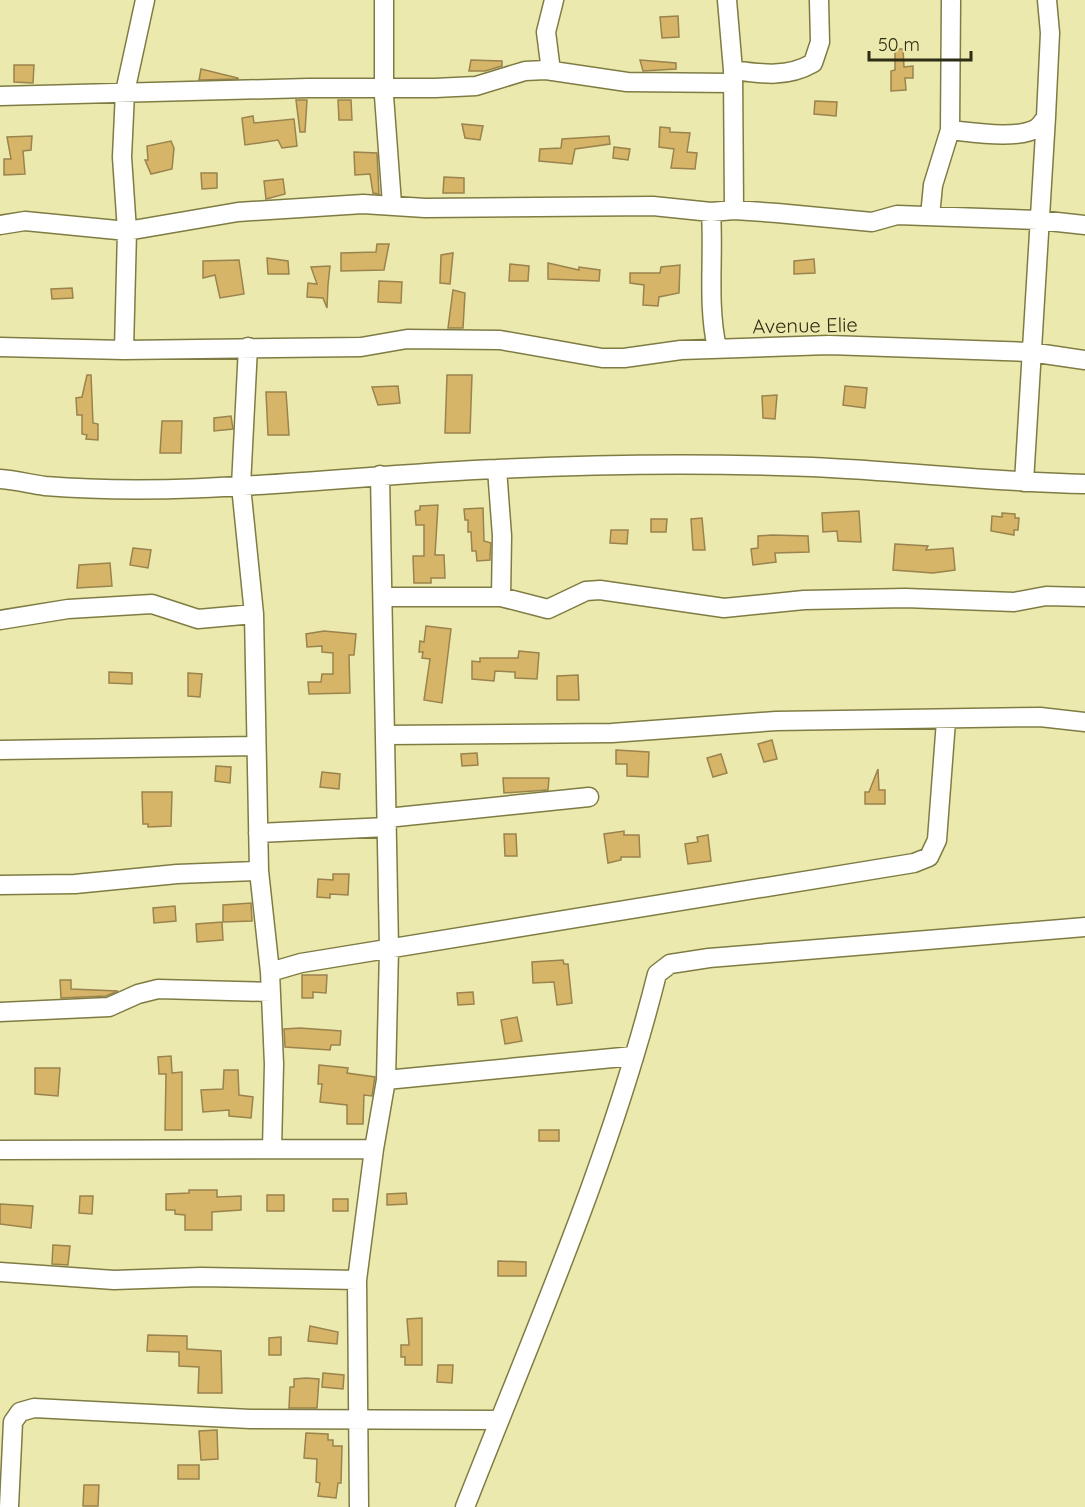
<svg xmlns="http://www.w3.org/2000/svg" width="1085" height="1507" font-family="Quicksand,sans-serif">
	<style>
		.building { fill: #d6b569; stroke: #9a834d; stroke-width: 1.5 }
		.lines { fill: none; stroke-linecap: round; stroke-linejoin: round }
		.minor-casing { stroke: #7f7c43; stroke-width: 21 }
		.minor { stroke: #fff; stroke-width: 18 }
		.labels { text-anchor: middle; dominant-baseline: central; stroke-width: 5; stroke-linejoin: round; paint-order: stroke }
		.street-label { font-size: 20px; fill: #2d2c14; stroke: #ebe9ad }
	</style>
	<rect width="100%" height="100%" fill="#ebe9ad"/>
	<path class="building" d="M678 16 679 37 662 38 660 17Z
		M895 49H903L904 67 913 66V78H905L906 90 891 91V71L895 70Z
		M471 60 502 61V66L485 71H469Z
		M640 60 676 63V69L643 71Z
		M14 65H34L33 83 14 82Z
		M201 69 238 78V79L199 80Z
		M296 100H307L305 132H300Z
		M338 100H351L352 120H339Z
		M815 101 837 102 836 116 814 114Z
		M253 116 254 123 294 119 297 146 282 148 278 140 245 145 242 118Z
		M462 124 483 126 480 140 465 138Z
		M660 127 670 128V132L690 133 687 152 697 153 695 169 671 168 674 149 659 147Z
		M32 136 31 150 23 151 25 174 4 175V159H11L7 137Z
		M609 136 610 144 575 149 572 164 539 161 540 149 561 148 562 139Z
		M171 141 174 148 172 169 151 174 145 160H148L147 146Z
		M614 147 630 149 628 160 613 158Z
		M354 152 377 153 379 194 373 193 370 174 355 175Z
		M201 173H217V188L202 189Z
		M444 177 464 178V193H443Z
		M283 179 285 194 266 199 264 181Z
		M377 244H389L384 270 341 271V253L376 252Z
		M453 253 450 284 440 283 441 255Z
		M267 258 288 261 289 274H268Z
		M814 259 815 273 794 274V261Z
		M239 260 244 294 220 298 215 275 203 278V261Z
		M548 263 579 270V267L600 270 599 281 548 279Z
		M510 264 529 266 528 281H509Z
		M680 265 679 293 659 297 658 306 643 305 644 285 630 283V273H660L661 267Z
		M330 266 328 285 327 308 323 298 307 297 308 283 317 284 311 267Z
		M379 281 402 282 401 303 378 302Z
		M72 288 73 298 52 299 51 289Z
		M453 290 465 293 463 328H448Z
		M87 375H91L93 423 98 424V440L86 439 87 435 82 434V415H77L76 398 82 397Z
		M447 375H472L470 433H445Z
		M398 386 400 403 378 405 372 387Z
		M845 386 867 388 865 408 843 405Z
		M266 392H286L289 435H268Z
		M777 395 775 419 763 418 762 396Z
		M231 416 233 429 214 431V418Z
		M162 421H182L181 453H160Z
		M438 505 435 555H444L445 578H431V583H414L413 556H424V525H416L415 511 420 510V506Z
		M483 508 484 541 491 543 490 556V560L477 561 476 551H472L471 532H468V520H465L464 509Z
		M859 511 861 542 838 541 837 531 823 532 822 513Z
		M1002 513 1015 514V518H1019L1018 530H1014V535L991 531 992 516 1002 517Z
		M702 518 705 550H693L691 519Z
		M651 519H667L666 532H651Z
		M611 530H628L627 544 610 543Z
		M772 535 808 536 809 552 775 553 776 562 753 565 751 549 758 548V536Z
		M895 544 928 546 926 550 953 548 955 570 933 573 893 570Z
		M133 548 151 550 148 568 130 565Z
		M110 563 112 586 77 588 79 565Z
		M426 626 451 629 442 703 424 700 430 659 422 658 423 652H419L420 641 424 642Z
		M324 631 356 634 354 655H349L350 693 309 694 308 682H321L322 674H333V653L322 652V646L307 647 306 634Z
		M519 651 539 653 537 679 515 678V672L495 671 494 681 472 679V661L480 662V658H518Z
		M109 672 132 673V684L109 683Z
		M188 673 202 674 200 697 188 696Z
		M578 675 579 700H557V676Z
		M772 740 777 759 764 762 758 744Z
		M616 750 649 752 648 777 627 776V764H616Z
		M477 753 478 765 462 766 461 754Z
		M721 754 727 773 713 777 707 758Z
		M216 766 231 767 230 783 215 781Z
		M878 769 879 790H885V804H865V792H869Z
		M322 772 340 774 339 789 320 787Z
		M503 778H549L548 790 504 793Z
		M142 792H172L171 826 148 827V824H143Z
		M624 831V835H639L640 857H621V860L608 863 604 834Z
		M504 834H516L517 856H505Z
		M708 835 711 861 688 864 685 844 698 842 697 837Z
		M333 874H349L348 895 330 894V898L317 897 318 879 333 880Z
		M251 903 252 921 223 922V905Z
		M175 906 176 921 154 923 153 908Z
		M222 922 223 940 197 942 196 924Z
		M563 960 564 964H568L572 1003 557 1005 554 982 533 983 532 962Z
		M302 975H327L326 993 313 992V998H302Z
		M60 980H71V989L118 991 106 996 61 998Z
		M473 992 474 1004 458 1005 457 993Z
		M517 1017 522 1041 505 1044 501 1020Z
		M300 1028 341 1031 340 1045H331L330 1050 285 1047 284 1029Z
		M171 1056 172 1073 182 1072V1130H165L166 1074H159L158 1057Z
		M319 1065 348 1068 347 1073 375 1077 372 1096 364 1095 363 1124H347V1105L320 1102 322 1084H318Z
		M35 1068H60L58 1096 35 1094Z
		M224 1070H238L239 1095 253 1097 251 1118 229 1116V1110L203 1112 201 1090 223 1089Z
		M539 1130H559V1141H539Z
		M189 1190H217V1197L241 1196V1210L212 1212V1230H185V1215L175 1214V1210H166V1194L189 1193Z
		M406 1193 407 1204 387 1205V1194Z
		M267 1195H284V1211H267Z
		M80 1196H93L92 1214 79 1213Z
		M333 1199H348V1211H333Z
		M0 1204 33 1206 31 1228 0 1224Z
		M53 1245 70 1246 68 1265 52 1264Z
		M498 1261 526 1262V1276H498Z
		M422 1318V1365H405V1357H401V1345H409L407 1319Z
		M310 1326 338 1332 337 1344 308 1341Z
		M148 1335 187 1336V1349L221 1351 222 1393H198L199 1367 179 1366V1352L147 1351Z
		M281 1337V1355H269V1338Z
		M438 1365H453L452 1383 437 1382Z
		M323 1373 344 1375 343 1389 322 1387Z
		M306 1378 319 1379 317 1408H289L290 1387H294V1379Z
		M217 1430 218 1459 201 1460 199 1431Z
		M306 1433 328 1434V1440H333V1446H342L341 1483H338L336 1498 318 1496 320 1483 316 1482 317 1459 304 1458Z
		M178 1465H199V1479H178Z
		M84 1485H99L98 1506H83Z"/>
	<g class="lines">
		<defs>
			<path id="minor" d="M384 0V96L392 204
				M727 0 733 70 734 210
				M733 70C762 74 787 78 813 63L820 42 819 0
				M551 71 546 32 554 0
				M0 96 308 88H435L476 86 525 71 546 70 627 82 732 83
				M950 130C971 132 1019 140 1037 128 1040 126 1044 120 1046 117
				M711 212C714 258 707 303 717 348
				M930 216 933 185 950 130 951 0
				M0 225 25 221 127 231 238 212 363 204 425 208 653 206 711 212 734 210 777 213 872 222 897 215 1039 220 1085 225
				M0 347 124 350 361 347 407 339 500 340 602 358H624L681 350 829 345 1030 352 1085 360
				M248 347 241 486 254 614 259 871 270 972 274 1064 272 1149
				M124 350 127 231 122 157 125 92 145 0
				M497 469C602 464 707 463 812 467 903 471 994 482 1085 484
				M0 479C15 480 30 484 45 486 196 498 347 475 497 469L502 536 501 597H384
				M1024 482 1046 117 1050 33 1047 0
				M501 597 548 609 586 591 600 590 724 608 804 600 905 598 1014 602 1046 596 1085 597
				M0 620 68 609 152 604 198 619 254 614
				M386 735 612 733 776 721 1040 717 1085 722
				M0 750 256 746
				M387 818 589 797
				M258 833 387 827
				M0 885 75 884 177 874 259 871
				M270 972 301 963 914 863 929 857 937 840 946 721
				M0 1012 109 1007 138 994 158 989 270 992
				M386 1080 633 1056
				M0 1150 374 1149
				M0 1272 114 1280 201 1277 357 1280
				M9 1507 13 1422 20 1412 34 1408 250 1419 499 1420
				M359 1507 357 1280 374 1149 386 1080 389 949 380 475
				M465 1507C534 1331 611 1158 657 974L670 964 709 958 1085 927"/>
		</defs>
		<use href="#minor" class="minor-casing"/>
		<use href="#minor" class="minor"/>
	</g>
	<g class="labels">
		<g class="street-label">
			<text transform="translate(805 325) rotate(-1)">Avenue Elie</text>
		</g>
	</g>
	<path d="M869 51v9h102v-9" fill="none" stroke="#2d2c14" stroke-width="3"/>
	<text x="878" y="51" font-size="18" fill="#2d2c14" stroke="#ebe9ad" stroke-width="4.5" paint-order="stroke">50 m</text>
</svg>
